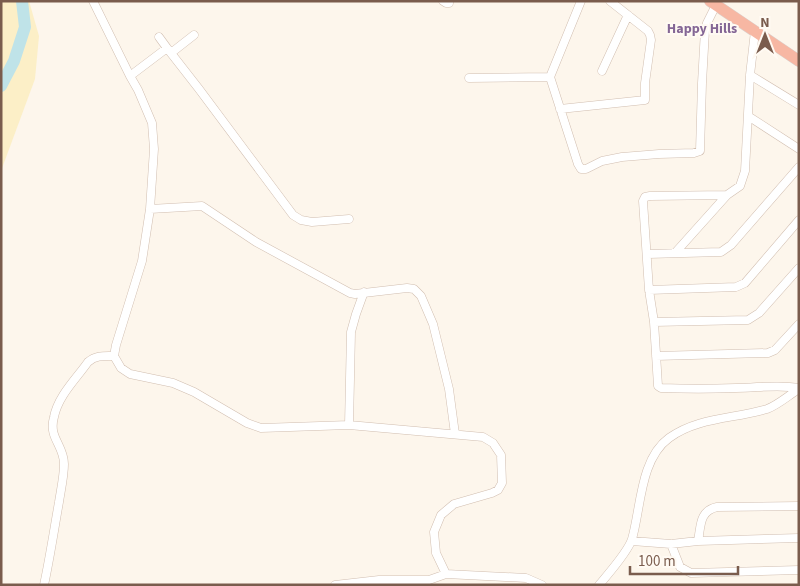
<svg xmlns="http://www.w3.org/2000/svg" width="800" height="586" viewBox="0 0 800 586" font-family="'Source Sans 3',sans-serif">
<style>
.sand{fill:#fcefc7}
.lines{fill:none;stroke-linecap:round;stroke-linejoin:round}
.river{stroke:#bfe3e8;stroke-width:12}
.minor-casing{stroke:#d1beb0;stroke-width:9}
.highway-casing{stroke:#dad1cd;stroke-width:12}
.minor{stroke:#fff;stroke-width:8}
.highway{stroke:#f7b7a3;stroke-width:11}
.labels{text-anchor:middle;stroke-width:4;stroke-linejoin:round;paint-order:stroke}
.neighbourhood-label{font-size:14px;font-weight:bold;fill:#846695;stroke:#fffaf3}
</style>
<rect width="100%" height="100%" fill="#fdf6ec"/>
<path class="sand" d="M1,1h28l10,35 -4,43 -34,92z"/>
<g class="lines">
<path class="river" d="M1,86l13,-25 11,-34 -3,-26"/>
<defs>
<path id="minor" d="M93,1l37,75 8,14 14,33 2,26 -4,60 -8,52 -26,84 -2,11 7,12 9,6 43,9 21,9 53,31 14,5 88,-3 134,12 10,6 8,12 1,28 -4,7 -6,3 -38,11 -13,11 -7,17 2,21 10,21 80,4 16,7
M443,1l3,2h3v-2
M581,1l-31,76 28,87 3,5h5l16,-8 20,-4 37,-3 35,-1 6,-2 2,-68 3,-53 2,-7 9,-18
M159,37l8,11
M171,53l23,-18
M602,71l26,-56
M750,75l49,30
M130,76l37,-28 32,41 94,126 8,5 11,2 37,-3
M469,78l81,-1
M560,109l85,-9v-17l6,-43 -1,-5 -2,-4 -38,-30
M748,116l51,33
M727,195l-77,1 -5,1 -2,4 6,89 5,32 4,64 3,2c25,1 50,1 75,0 21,0 42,-4 63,0
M150,209l52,-3 54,36 94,51 5,1 52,-6 7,1 7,7 12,28 16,65 6,45
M675,253l52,-58 13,-9 5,-15 5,-96 5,-44
M648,254l73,-2 10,-7 68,-78
M649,290l87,-3 9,-4 54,-63
M654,322l94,-2 11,-7 40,-45
M656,356l112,-3 7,-3 24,-26
M349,425l2,-93 5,-18 8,-22
M632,541l39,3 27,-3 101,-3
M698,541c3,-15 1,-30 19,-34l82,-1
M671,544l9,23 11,6 108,-3
M44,585c6,-28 10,-55 15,-83 2,-13 5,-26 5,-38 0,-19 -16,-26 -10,-47 4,-21 22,-38 34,-55 8,-7 16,-6 26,-6
M335,585l44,-5h50l17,-6
M599,585c9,-11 29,-33 33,-46 9,-31 8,-80 37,-101 29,-21 65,-19 98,-29 11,-4 22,-14 32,-20"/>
<path id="highway" d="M710,1l89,60"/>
</defs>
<use href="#minor" class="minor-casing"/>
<use href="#highway" class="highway-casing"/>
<use href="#minor" class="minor"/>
<use href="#highway" class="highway"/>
</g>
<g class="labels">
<g class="neighbourhood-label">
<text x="702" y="33">Happy Hills</text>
</g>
</g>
<rect width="800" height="586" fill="none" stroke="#7a5c4d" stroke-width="5"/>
<g transform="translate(765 35)" stroke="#fffaf3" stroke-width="4" paint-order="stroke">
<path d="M0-4L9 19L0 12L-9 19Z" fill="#7a5c4d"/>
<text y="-8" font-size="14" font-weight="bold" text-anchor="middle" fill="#7a5c4d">N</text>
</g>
<path d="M630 566v8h108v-8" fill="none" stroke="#7a5c4d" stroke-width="2.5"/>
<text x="638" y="566" font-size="15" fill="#7a5c4d" stroke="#fffaf3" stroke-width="4" paint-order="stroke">100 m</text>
</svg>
